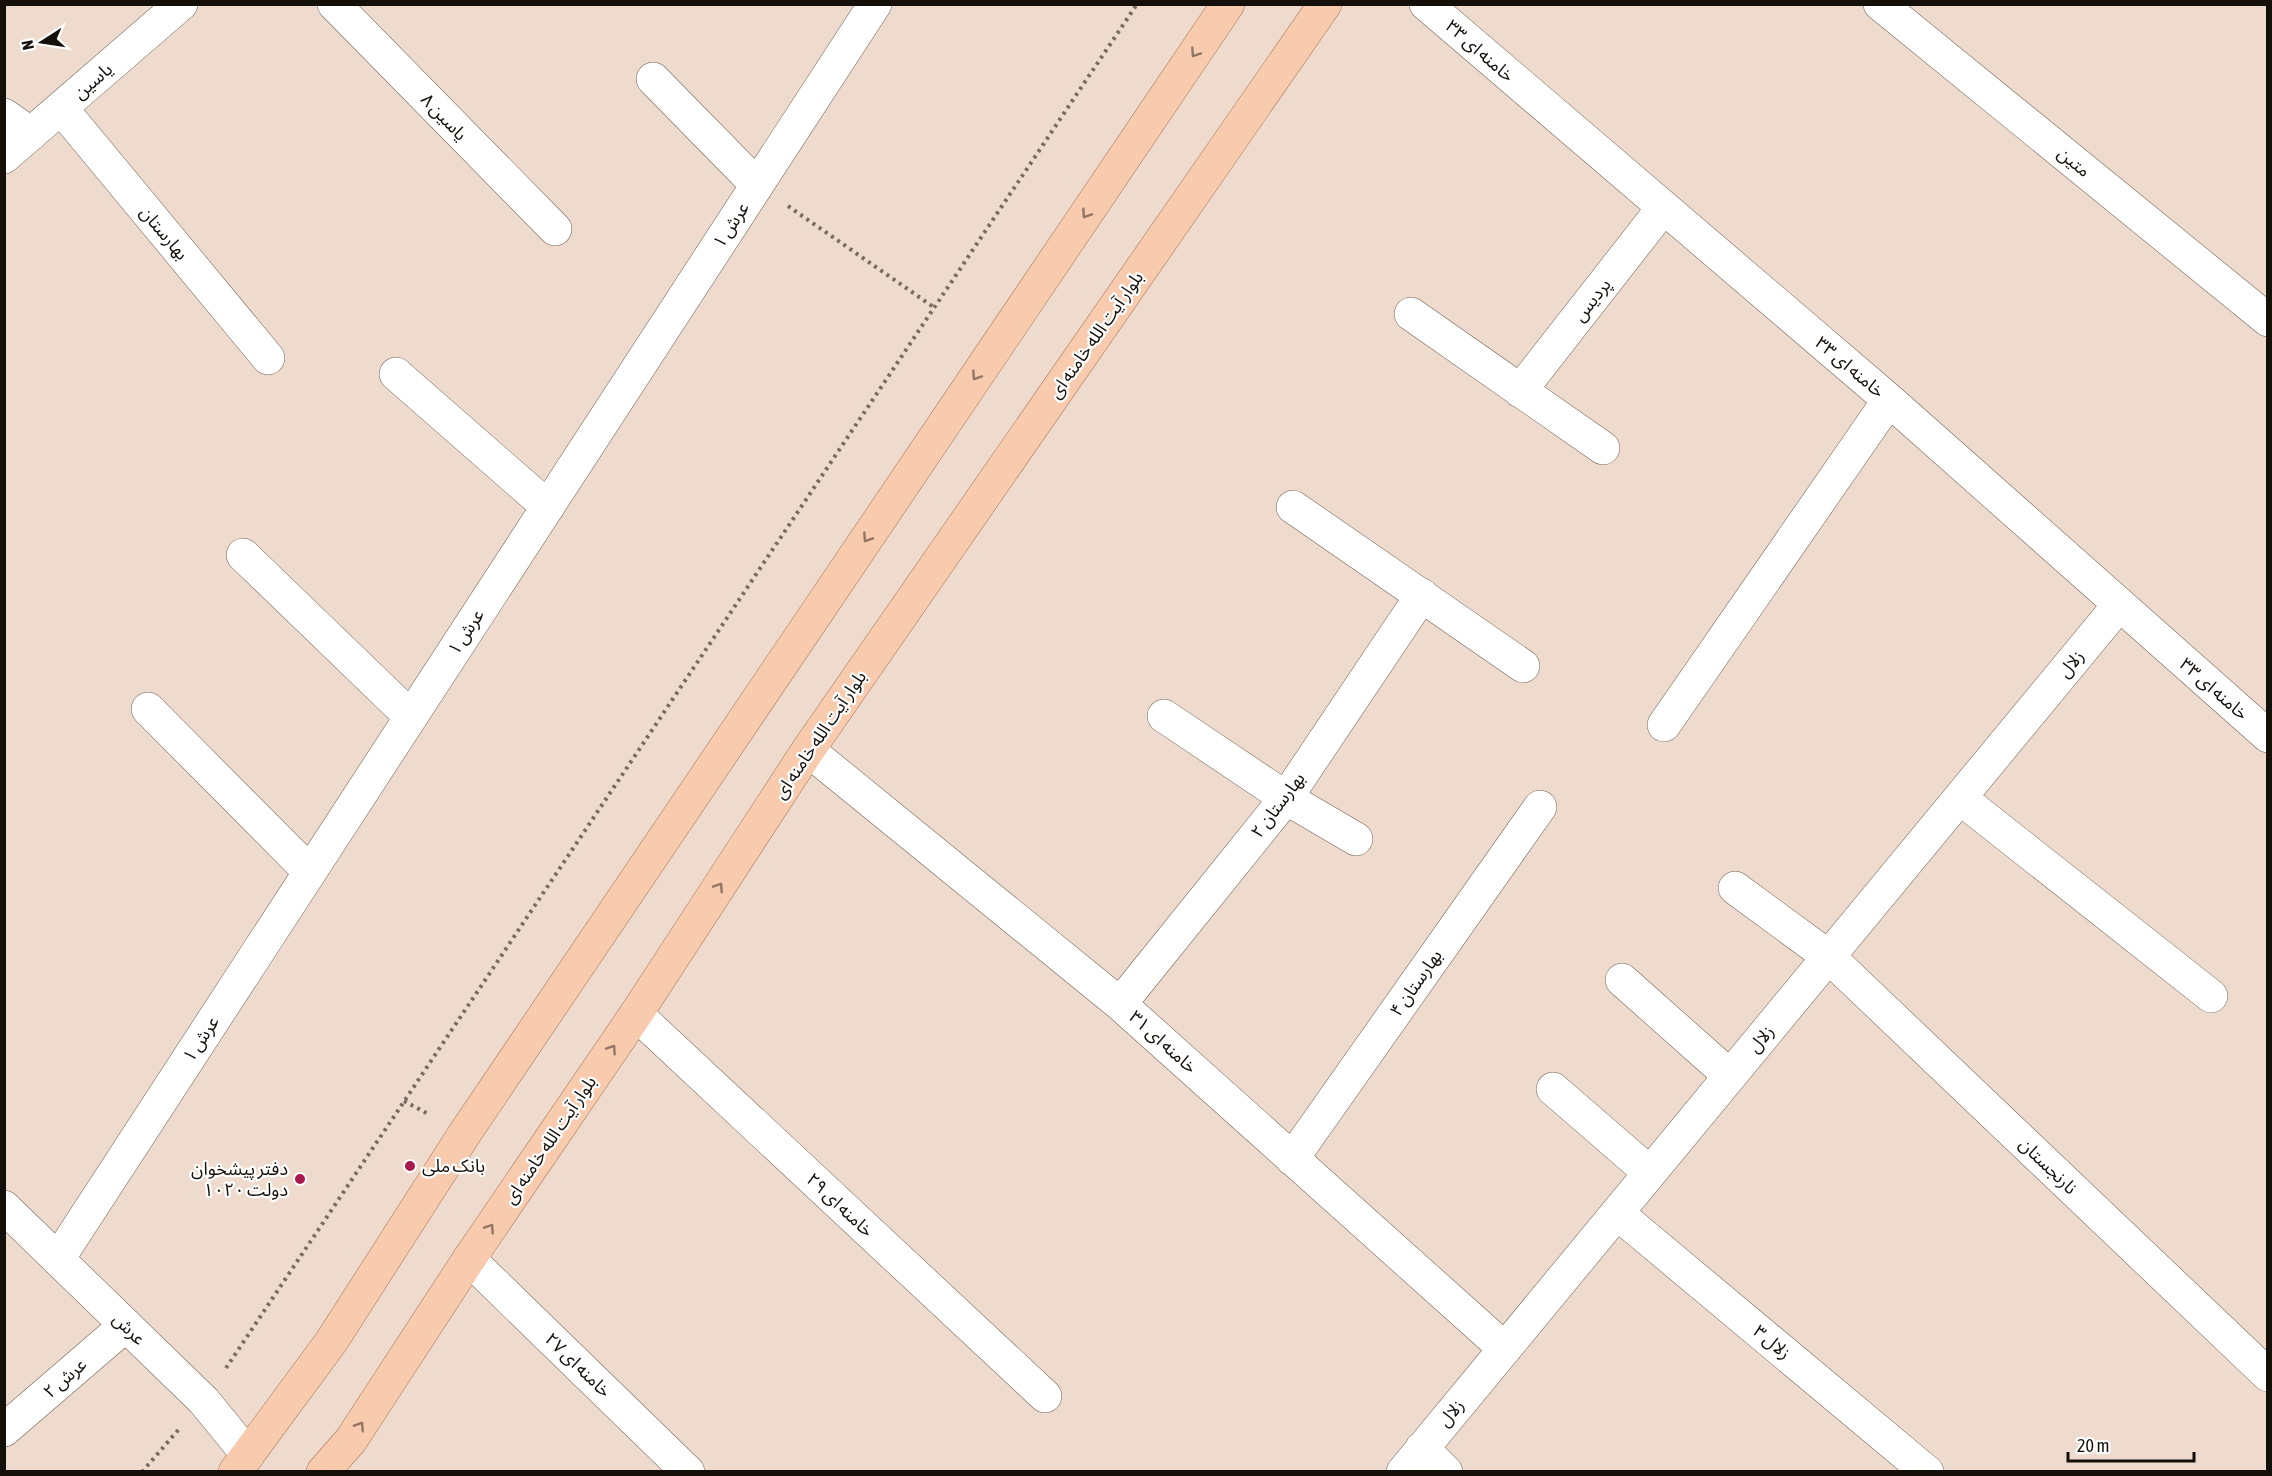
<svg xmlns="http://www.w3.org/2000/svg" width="2272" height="1476" viewBox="0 0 2272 1476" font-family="'Asap Condensed','Noto Sans Arabic',sans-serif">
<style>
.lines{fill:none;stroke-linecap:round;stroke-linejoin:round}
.minor-casing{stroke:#706053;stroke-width:34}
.major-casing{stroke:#a67253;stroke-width:34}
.path{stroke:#776b62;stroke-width:4;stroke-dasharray:3 4.5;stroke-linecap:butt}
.minor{stroke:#fff;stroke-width:33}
.major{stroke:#f8cbaf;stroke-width:33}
.oneway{stroke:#927665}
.poi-dot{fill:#aa174c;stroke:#fff;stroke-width:2}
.labels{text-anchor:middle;stroke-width:4.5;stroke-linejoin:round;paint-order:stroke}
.street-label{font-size:18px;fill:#150f0a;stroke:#fff}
.poi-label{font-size:18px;fill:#150f0a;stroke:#fff;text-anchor:start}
</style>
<rect width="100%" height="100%" fill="#eedbcd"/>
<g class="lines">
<defs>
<path id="minor" d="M334,4l221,225
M1426,4l463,396 379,336
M1880,4l388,316
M653,79l104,106
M61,108l207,250
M4,115l27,19
M4,157l177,-153
M1411,314l192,134
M396,374l152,133
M1520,391l143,-183
M1293,507l230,159
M243,555l168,162
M148,709l162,163
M1164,716l122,82 70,41
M1664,725l225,-325
M808,750l312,254 385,345
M1960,798l251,198
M1735,888l94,69 439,418
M1622,980l108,96
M1120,1004l166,-206 136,-203
M636,1014l409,382
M1553,1089l97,84
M1292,1159l248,-352
M4,1207l200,194 44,54
M1617,1213l310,259
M58,1259l817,-1255
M469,1259l219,213
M4,1430l122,-105
M1422,1448l24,24
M1403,1472l716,-867"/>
<path id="major" d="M235,1472l96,-130 134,-209 763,-1129
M323,1472l28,-32 118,-181 167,-245 172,-264 517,-746"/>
</defs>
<use href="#minor" class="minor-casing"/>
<use href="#major" class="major-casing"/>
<path class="path" d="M788,206l147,102
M404,1101l26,14
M226,1368l911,-1364
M142,1472l37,-43"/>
<use href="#minor" class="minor"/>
<use href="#major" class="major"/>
</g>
<defs><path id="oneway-chevron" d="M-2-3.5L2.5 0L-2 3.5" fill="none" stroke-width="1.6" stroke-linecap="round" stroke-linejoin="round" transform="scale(1.5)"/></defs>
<g class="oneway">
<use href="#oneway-chevron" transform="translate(1195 53) rotate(124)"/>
<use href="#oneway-chevron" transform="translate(1086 214) rotate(124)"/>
<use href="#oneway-chevron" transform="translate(976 376) rotate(124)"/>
<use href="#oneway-chevron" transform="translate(867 538) rotate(124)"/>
<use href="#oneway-chevron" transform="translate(719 887) rotate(-57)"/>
<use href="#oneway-chevron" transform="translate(612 1049) rotate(-56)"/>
<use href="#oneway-chevron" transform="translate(490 1228) rotate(-56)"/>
<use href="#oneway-chevron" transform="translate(360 1426) rotate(-57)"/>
</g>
<g class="poi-dot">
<circle cx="410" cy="1166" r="6"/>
<circle cx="300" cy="1179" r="6"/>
</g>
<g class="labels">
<g class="street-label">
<text transform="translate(1480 51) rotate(41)" y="6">خامنه ای ۳۳</text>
<text transform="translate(93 81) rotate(-41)" y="6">یاسین</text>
<text transform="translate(444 117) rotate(46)" y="6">یاسین ۸</text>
<text transform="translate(2074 162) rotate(39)" y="6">متین</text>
<text transform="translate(731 225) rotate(-57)" y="6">عرش ۱</text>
<text transform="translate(164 233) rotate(50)" y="6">بهارستان</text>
<text transform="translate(1592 300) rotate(-52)" y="6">پردیس</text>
<text transform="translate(1096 335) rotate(-55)" y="6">بلوار آیت الله خامنه ای</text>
<text transform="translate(1850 367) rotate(40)" y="6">خامنه ای ۳۳</text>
<text transform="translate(466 632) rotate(-57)" y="6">عرش ۱</text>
<text transform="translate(2071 664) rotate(-51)" y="6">زلال</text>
<text transform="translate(2214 689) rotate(41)" y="6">خامنه ای ۳۳</text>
<text transform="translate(820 735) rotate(-56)" y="6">بلوار آیت الله خامنه ای</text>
<text transform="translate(1278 805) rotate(-53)" y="6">بهارستان ۲</text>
<text transform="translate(1416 983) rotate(-55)" y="6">بهارستان ۴</text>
<text transform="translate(201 1039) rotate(-57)" y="6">عرش ۱</text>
<text transform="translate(1761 1039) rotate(-50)" y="6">زلال</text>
<text transform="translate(1163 1042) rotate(42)" y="6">خامنه ای ۳۱</text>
<text transform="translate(550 1140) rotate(-56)" y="6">بلوار آیت الله خامنه ای</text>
<text transform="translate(2048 1166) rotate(44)" y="6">نارنجستان</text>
<text transform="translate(840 1205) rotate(43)" y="6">خامنه ای ۲۹</text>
<text transform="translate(129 1329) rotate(44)" y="6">عرش</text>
<text transform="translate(1772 1342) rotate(40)" y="6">۳ زلال</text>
<text transform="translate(578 1365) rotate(44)" y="6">خامنه ای ۲۷</text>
<text transform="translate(65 1378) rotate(-41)" y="6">عرش ۲</text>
<text transform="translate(1451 1413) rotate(-50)" y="6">زلال</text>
</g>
<g class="poi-label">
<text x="422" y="1172">بانک ملی</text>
<text x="288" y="1175" text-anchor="end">دفتر پیشخوان<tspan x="288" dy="21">دولت ۱۰۲۰</tspan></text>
</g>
</g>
<rect width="2272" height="1476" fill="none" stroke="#150f0a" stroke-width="12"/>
<g transform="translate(42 42) rotate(258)" stroke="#ffffff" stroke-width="4.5" paint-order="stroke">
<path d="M0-4.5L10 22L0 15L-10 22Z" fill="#150f0a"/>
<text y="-9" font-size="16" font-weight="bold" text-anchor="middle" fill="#150f0a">N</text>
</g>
<path d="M2068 1452v9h126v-9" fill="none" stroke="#150f0a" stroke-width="3"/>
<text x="2077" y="1452" font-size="18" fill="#150f0a" stroke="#ffffff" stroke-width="4.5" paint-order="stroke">20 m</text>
</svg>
